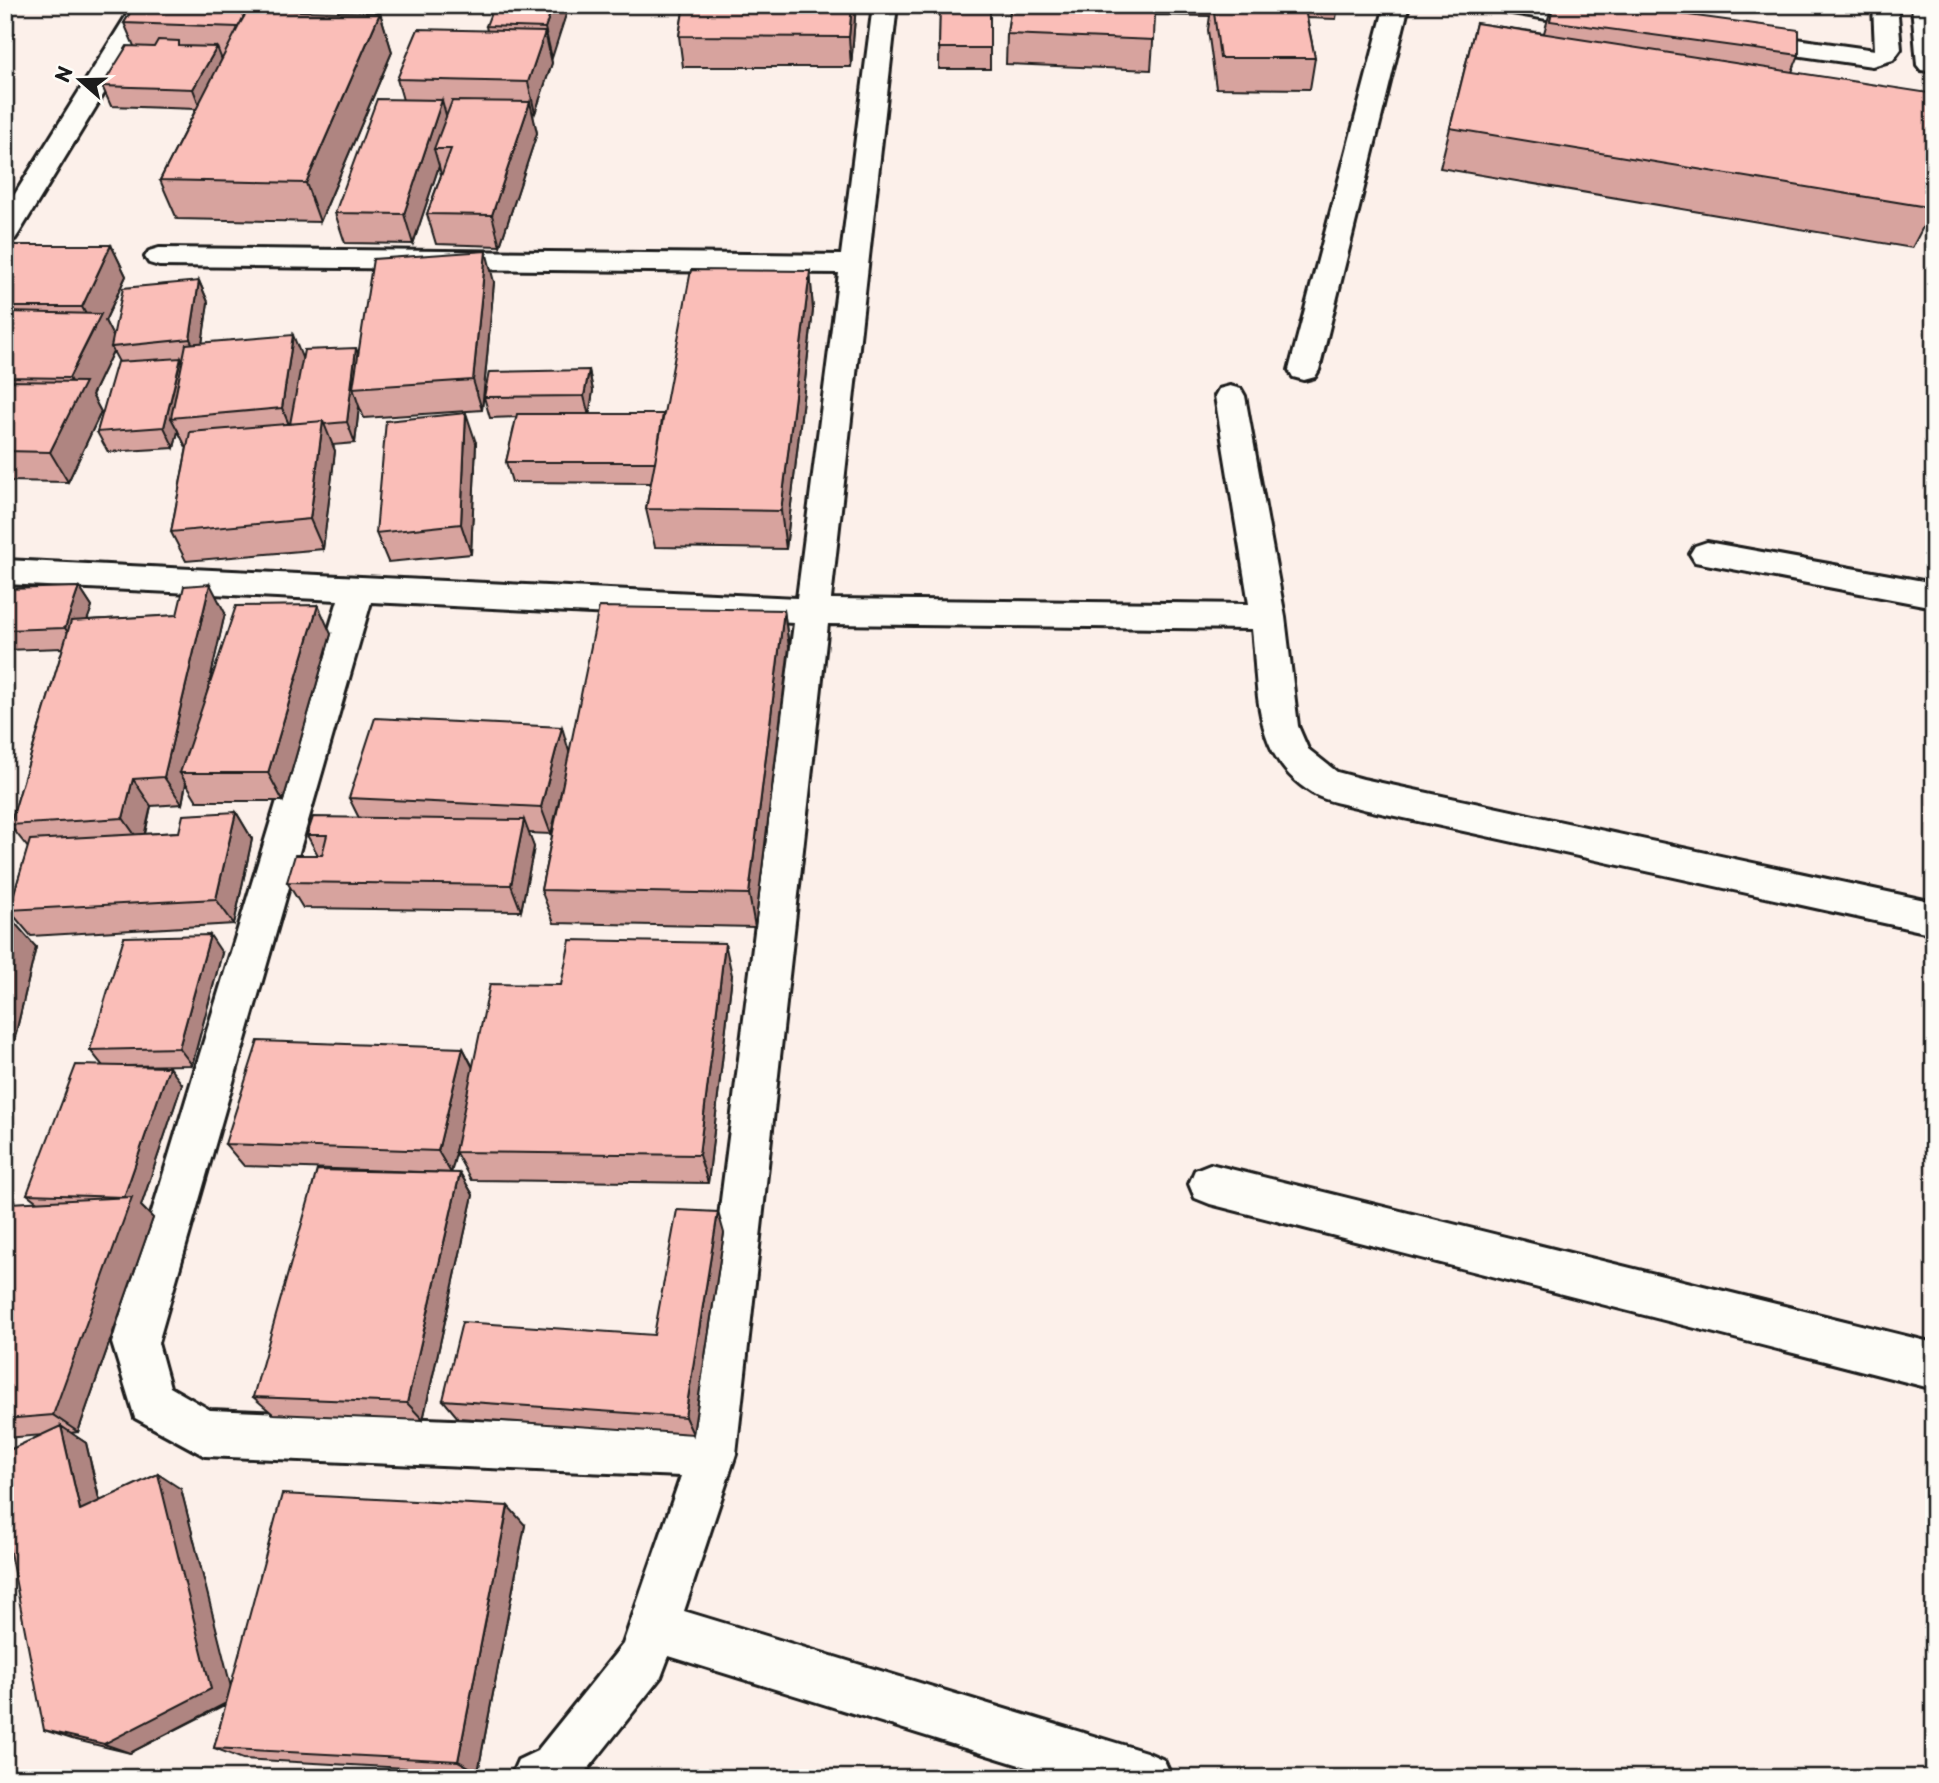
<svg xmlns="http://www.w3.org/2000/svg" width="1939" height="1783" viewBox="0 0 1939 1783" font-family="'Playpen Sans',sans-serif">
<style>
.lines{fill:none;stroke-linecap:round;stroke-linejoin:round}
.minor-casing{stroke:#1c1c1c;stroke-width:6}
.minor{fill:#fdfcf7;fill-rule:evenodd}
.wall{fill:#d7a39e;stroke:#1c1c1c;stroke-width:2}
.shaded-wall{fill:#af8581;stroke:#1c1c1c;stroke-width:2}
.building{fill:#fabeb8;stroke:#1c1c1c;stroke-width:2}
</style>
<rect width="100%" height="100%" fill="#fcf0ea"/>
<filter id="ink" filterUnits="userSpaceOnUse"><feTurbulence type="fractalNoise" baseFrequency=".0143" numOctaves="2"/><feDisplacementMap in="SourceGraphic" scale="14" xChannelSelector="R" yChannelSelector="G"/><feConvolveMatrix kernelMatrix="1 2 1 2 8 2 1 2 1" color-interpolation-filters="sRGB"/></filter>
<g filter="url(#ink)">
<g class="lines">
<defs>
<path id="minor" d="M133,5h25l-139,228 -4,6 -10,3v-32z
M873,5h24l-66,594 418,5 -34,-208 4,-7 11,-3 11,3 4,7 40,221 13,109 10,23 29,23 26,7 571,123v32l-571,-125c-16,-5 -37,-7 -51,-16 -60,-37 -53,-101 -60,-164l-424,-5 -92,830 -52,157 462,141 18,8 8,18h-111l-392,-122 -8,21 -80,101h-71l8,-18 19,-9 86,-107 58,-168 -476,-20 -70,-38 -23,-75 226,-743 -333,-16v-24l792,38 42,-325 -680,-7 -10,-3 -4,-6 4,-6 10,-3 682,7zM371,602l423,21 -102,807 -482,-20 -40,-23 -12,-44z
M1385,5h24l-90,365 -4,7 -11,3 -11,-3 -4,-7z
M1494,5h60l54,10 4,5 -4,5 -9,3 -93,-16 -9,-2z
M1873,5h24l4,44 -8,11 -21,6 -126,-18 -9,-3 -4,-5 4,-5 9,-3 129,18z
M1912,5h22v67l-13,-2 -4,-5z
M1707,542l227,41v24l-239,-45 -5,-8 5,-8z
M1210,1164l724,179v46l-724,-185 -15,-6 -6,-14 6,-14z"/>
</defs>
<use href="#minor" class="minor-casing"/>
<use href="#minor" class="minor"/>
</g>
<path class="wall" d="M135,5h138l-1,3h-2l1,3 109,2 12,39 -72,170 -143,-3 -17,-39 36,-71 -85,-3 -9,-20 32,-40 -10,-23z
M569,5l-18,53 1,5 -17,50 -3,-1 5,21 -37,113 -64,-2 -9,-30 14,-39 -2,-9 -26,78 -68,-1 -10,-30 68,-113 -6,-21 90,-48 -1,-5z
M684,5h172l-5,62h-168l-4,-31z
M904,5h434l-2,14 -29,-1 8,40 -5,31 -94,-1 -8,-58 2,-14 -55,-1 -4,55 -145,-6 1,-30 3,-23h-20v58h-51l1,-59 -35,-1z
M1552,5h63l184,50 -7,17 141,136 -21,40 -472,-80 36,-145 68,10z
M5,245h106l15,31 -21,45 8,16 86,-56 9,21 -6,41 100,16 56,-6 136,-71 -12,128 -118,8 -5,-12 -4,37 -23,2 3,6 -12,98 -137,12 -15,-29 16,-85h-1l-8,-16 -4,17 -66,4 -11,-20 22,-70 -6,-11 -21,44 9,17 -33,70 -63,-1z
M810,271l3,39 -27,239 -131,-2 -9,-38 5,-26 -139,-1 -6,-20 11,-45 -27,1 -6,-21 105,-27 4,21 -4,23 74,3z
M476,443l-5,111 -83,8 -12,-29z
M79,587l13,20 -5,13 138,-7 -18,78 124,-57 -48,167h-86l-11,-18 -4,21 -31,2 -6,28 34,-2 57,-20 16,27 -18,85 -203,12 -22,-26 19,-62 -18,-23 53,-177 -58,2v-61z
M784,610l5,37 -34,280 -201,-4 -13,-33 21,-103 -11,47 -23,-1 6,14 -13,64 -218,-3 -16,-26 31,-27 -11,-20 52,-17 -10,-20 221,-46z
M5,922l31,25 -24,103 -7,1z
M222,953l-30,112 -69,1 59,18 -41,122 12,12 -75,214 -8,1 16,10 14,58 81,-12 49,197 295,-161 -47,247 -235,-13 -29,-11 12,-44 -96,49 -58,-14 -28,-9 -1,-295 -38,3v-226l31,-11 -9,-7 76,-128 -13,-16z
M732,975l-24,208 -237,-3 -15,-27 -5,20 -207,-7 -19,-22 238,-96 10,19 88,-82z
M460,1173l13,22 -50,225 -150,-6 -20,-17z
M724,1233l-31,201 -235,-16 -15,-18 211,-65z"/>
<path class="shaded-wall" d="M188,5h25l1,5 -27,-2z
M251,5h19l3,10 -35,12z
M553,5h16l-17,53 -7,-30z
M852,5h4l-5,62 -2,-30z
M380,13l12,39 -72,170 -14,-39z
M545,32l7,31 -17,50 -7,-31z
M217,47l8,21 -24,42 -8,-21z
M442,100l8,30 -16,19 5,17 -26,78 -9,-30z
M530,102l7,31 -37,113 -8,-31z
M111,245l15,31 -21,45 12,23 -6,3 2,4 -21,44 9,17 -33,70 -18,-30 28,-57 -9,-17 25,-49 -12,-22z
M486,251l8,31 -12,128 -9,-30z
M810,271l3,39 -27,239 -5,-38z
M199,281l9,21 -8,57 -10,-20z
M293,335l12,30 -15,62 -8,-19z
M356,348l8,20 -11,20 6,18 -4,37 -8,-21z
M181,358l9,21 -19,39 7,13 -4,17 -10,-21z
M589,370l4,21 -4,25 -5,-20z
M466,413l10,30 -5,111 -10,-30z
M323,421l12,30 -12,98 -13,-30z
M210,584l15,29 -36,160h-9l6,10 -4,21 -18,-27z
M79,587l13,20 -15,41 -12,-20z
M318,605l13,29 -48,167 -15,-28z
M784,610l5,37 -34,280 -6,-33z
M562,727l8,28 -19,79 -10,-27z
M133,779l18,27 -9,39 -19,-27z
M236,812l16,27 -18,85 -18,-25z
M524,820l10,27 -13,64 -10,-26z
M14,922l22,25 -24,103 -7,-6v-87z
M210,935l12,18 -30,112 -13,-17z
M725,943l7,32 -24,208 -9,-28z
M463,1048l12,24 -20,80 1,1 -5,20 -13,-22z
M169,1067l13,17 -41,122 12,12 -75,214 -25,-17 71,-218z
M460,1173l13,22 -50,225 -16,-17z
M718,1212l6,21 -31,201 -8,-17z
M61,1426l25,17 19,82 -25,-15z
M158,1474l23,15 53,210 -104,54 -26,-9z
M508,1506l17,19 -47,247 -20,-11z"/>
<path class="building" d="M135,5h53l-1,3h11l2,-3h51l-13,22 -114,-4z
M494,5h59l-8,23 -59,-2z
M684,5h168l-3,32 -170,-1z
M940,5h50v43h-51z
M1011,5h144l-1,35 -147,-6z
M1213,5h91l11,53h-95z
M1553,5h62l184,25v25l-249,-34z
M247,10l133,3 -74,170 -146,-3z
M1476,23l453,70 4,115 -483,-80z
M418,29l127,3 -17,50 -131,-3z
M158,40l21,1v5l38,1 -24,42 -91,-3 25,-40 27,1z
M377,99l65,1 -38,114 -69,-1z
M452,101l78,1 -38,113 -65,-1 24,-65h-17z
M5,245h106l-29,62h-77z
M486,251l-13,129 -120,8 20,-129z
M691,270l119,1 -29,240 -135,-2z
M199,281l-9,58 -79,8 12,-59z
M5,312l96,2 -32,64 -64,-1z
M293,335l-11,73 -111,10 15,-74z
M356,348l-9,74 -23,2 -1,-3 -33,3 14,-74z
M181,358l-17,69 -67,5 20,-70z
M589,370l-5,26 -100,1 5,-25z
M5,381l80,1 -35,70 -45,-1z
M466,413l-5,111 -85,9 10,-112z
M517,414h146l-8,48h-149z
M323,421l-13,98 -139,13 19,-100z
M210,584l-46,193 -31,2 -10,39 -113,7 61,-204 106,-6 7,-29z
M79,587l-14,41 -60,2v-41z
M318,605l-50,168h-88l56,-167z
M599,607l185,3 -35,284 -208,-4z
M375,718l187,9 -21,80 -192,-9z
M236,812l-20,87 -207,11 21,-70 149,-8 4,-17z
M313,817l211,3 -13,65 -224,-3 8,-27h27l5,-20h-20z
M5,922h9l-9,35z
M210,935l-31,113 -89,2 34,-113z
M570,940l155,3 -26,212 -244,-3 35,-168 71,1z
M258,1041l205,7 -25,103 -213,-7z
M76,1065l93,2 -45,130 -97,-3z
M317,1170l143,3 -53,230 -154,-6z
M132,1197l-79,218 -48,4v-207l4,-9z
M677,1210l41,2 -33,205 -242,-17 19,-78 192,13z
M61,1426l19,84 78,-36 53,215 -107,55 -60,-14 -39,-204v-74z
M282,1494l226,12 -50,255 -244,-13z"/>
</g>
<rect width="1939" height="1783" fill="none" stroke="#fdfcf7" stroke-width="28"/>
<rect x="14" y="14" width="1911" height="1755" fill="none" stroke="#1c1c1c" stroke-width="2.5" filter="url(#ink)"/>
<g transform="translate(80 80) rotate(290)" stroke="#fdfcf7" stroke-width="5" paint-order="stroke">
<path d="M0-5L12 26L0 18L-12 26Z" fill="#1c1c1c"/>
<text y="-10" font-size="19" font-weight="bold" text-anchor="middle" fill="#1c1c1c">N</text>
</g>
</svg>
